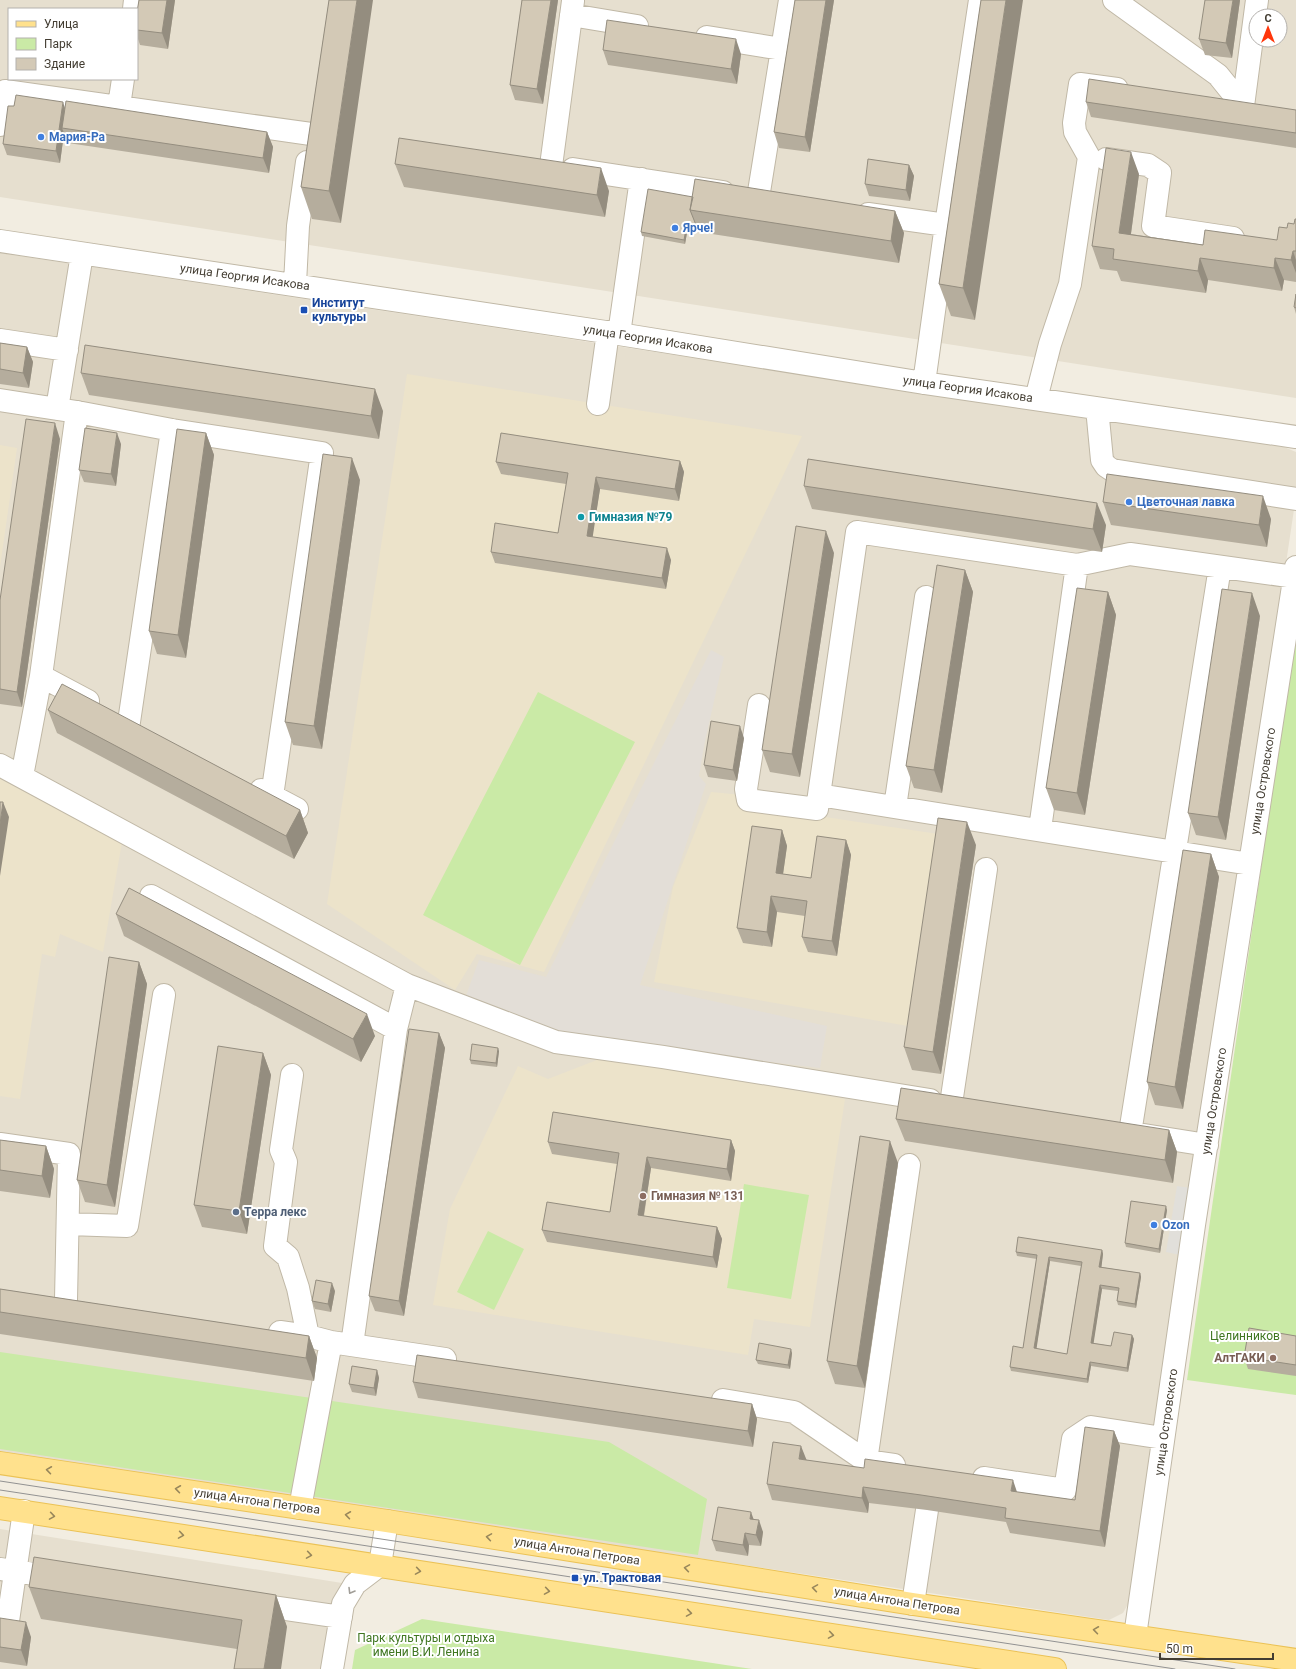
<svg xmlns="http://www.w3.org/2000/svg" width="1296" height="1669" viewBox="0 0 1296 1669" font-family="Roboto,sans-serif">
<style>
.residential{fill:#e6dfcf;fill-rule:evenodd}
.industrial{fill:#e3ded7}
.education{fill:#ece3ca}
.green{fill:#caeaa6}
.parking{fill:#e1dfda}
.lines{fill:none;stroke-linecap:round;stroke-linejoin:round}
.minor-casing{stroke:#c0b8a6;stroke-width:24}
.major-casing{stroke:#ebc256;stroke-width:24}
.minor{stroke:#fff;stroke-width:22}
.major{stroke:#ffe18d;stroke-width:22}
.tram{stroke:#929292;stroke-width:1}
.wall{fill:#b5ad9d;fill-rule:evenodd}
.shaded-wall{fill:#948d7f}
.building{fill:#d3c9b6;stroke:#948d7f;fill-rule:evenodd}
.oneway{stroke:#98875b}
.oneway2{stroke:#a19e98}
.shop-dot{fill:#3f7fe0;stroke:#fff;stroke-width:1.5}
.transit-dot{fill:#1a4fb4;stroke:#fff;stroke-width:1.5}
.culture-dot{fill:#0f9aa8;stroke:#fff;stroke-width:1.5}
.education-dot{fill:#8d6e63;stroke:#fff;stroke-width:1.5}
.service-dot{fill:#5c6f8a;stroke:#fff;stroke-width:1.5}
.labels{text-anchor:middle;stroke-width:4;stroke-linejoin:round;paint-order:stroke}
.shop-label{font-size:12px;font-weight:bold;fill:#366cbe;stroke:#fff;text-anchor:start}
.street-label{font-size:12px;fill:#433d32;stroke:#fff}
.transit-label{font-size:12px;font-weight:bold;fill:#164399;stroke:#fff;text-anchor:start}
.culture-label{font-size:12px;font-weight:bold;fill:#0d838f;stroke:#fff;text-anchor:start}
.education-label{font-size:12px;font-weight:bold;fill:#785e54;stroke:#fff;text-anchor:start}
.service-label{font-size:12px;font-weight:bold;fill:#4e5e75;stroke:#fff;text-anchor:start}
.park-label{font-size:12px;fill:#407722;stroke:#fff}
</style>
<rect width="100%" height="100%" fill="#f2ede1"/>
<path class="residential" d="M0,0h1296v398l-1296,-201zM9,9h128v70h-128zM1256,16h24v24h-24z
M0,253l1284,194 12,5v44l-164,1101 -9,16 -14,7 -1109,-167z
M0,1529l342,54 -15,86h-327z"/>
<path class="industrial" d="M711,650l13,7 -19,84 -6,35 7,8 -66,201 187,41 -7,42 -252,-30 -104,-37 15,-41 67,17z"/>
<path class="education" d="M407,374l395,62 -258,536 -67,-18 -22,36 -128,-86z
M0,445l17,3 -17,119z
M0,779l122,63 -19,110 -43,-18 -5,23 -13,-3 -22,145 -20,-3z
M711,792l31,3 3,10 193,29 -30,192 -254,-44 19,-95z
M602,1058l243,41 -35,228 -56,-8 -6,36 -315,-50 17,-96 68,-143 30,13z"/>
<path class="green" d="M1296,626v769l-109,-15z
M538,692l97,50 -115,223 -97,-50z
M744,1184l65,11 -18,104 -64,-11z
M488,1231l36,18 -30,61 -37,-18z
M0,1352l609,90 98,57 -9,56 -698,-106z
M422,1619l330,50h-400l3,-19z"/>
<path class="parking" d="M1177,1186l14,2 -11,67 -14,-3z"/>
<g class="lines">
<defs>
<path id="minor" d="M1114,0l104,75 25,31
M134,9l1,-9
M571,15l66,11
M707,37l75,12
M119,106l4,-27
M1243,106l14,-106
M0,125l5,-34 306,43
M1106,159l42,6 12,8 -7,53 80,12
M551,166l22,-165
M573,169l150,23
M758,198l32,-198
M868,214l78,11
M0,241l619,93 305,49 372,54
M295,284l3,-58 9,-64
M619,334l22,-155
M0,340l67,10
M924,383l22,-158 34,-225
M1036,399l14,-55 20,-60 19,-127 -14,-25 -1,-9 6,-39 37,5
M0,400l77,12 95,18 150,23 -50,343
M598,404l10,-72
M1097,408l5,52 4,6 6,4 184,29
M57,409l25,-155
M41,676l36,-264
M759,705l-13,84 2,11 69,9 2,-14 431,69
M129,722l43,-292
M0,765l407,220 149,57 107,15 267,43
M22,776l19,-100 47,25
M261,790l36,19
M819,795l38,-263 220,33 53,-11 165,23
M895,807l31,-210
M1040,829l37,-264
M151,896l245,133
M292,1075l-11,75 5,12 -11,84 13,11 10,31 10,48
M951,1104l35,-235
M1130,1133l90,-566
M1144,1135l63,10
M0,1144l69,10 -3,146
M68,1224l59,2 37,-231
M280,1332l28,4 23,6 114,17
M352,1345l44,-316 11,-44
M723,1400l71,12 72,49 28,4
M866,1461l43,-296
M984,1478l81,12 8,-51 18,-12 72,11
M300,1508l31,-166
M0,1569l61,9
M251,1604l90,13
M913,1604l14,-94
M0,1619l8,2 16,-110
M1135,1636l59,-411 102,-658
M332,1669l11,-65 12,-20 25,-19 7,-44"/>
<path id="major" d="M0,1463l387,58 526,83 383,56
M0,1508l1055,161"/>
</defs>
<use href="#minor" class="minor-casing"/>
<use href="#major" class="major-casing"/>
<use href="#minor" class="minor"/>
<use href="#major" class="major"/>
<path class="tram" d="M0,1481l1235,188
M0,1490l1175,179"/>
</g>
<path class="wall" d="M139,0h36l-7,49 -28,-4 -3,-9v-24z
M329,0l12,223 -29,-4 -11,-32z
M522,0h36l-15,104 -28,-4 -5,-15z
M795,0h39l-24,152 -31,-4 -5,-16z
M981,0l-6,320 -24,-4 -12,-32z
M1240,0l-8,58 -27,-3 -6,-16z
M603,50l138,4 -4,30 -129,-19z
M1086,102l210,8v38l-205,-31z
M14,106l51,3 202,23 6,15 -4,26 -201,-30 -4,-10 -4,30 -53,-8 -4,-11z
M395,164l214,27 -4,26 -201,-30z
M909,165l5,11 -4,25 -41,-5 -4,-12z
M1139,174l-8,60 72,11 74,-5 10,-12 7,-4 2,-5v63l-12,-2 -2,11 -74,-11 -2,13 -85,-12 -4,-10 -17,-2 -8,-23z
M693,197l202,14 9,22 -5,30 -200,-31 -2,-3 -9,-2 -3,17 -43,-8 -1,-4z
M1296,294v20l-2,-7z
M0,343l27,4 6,15 -4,26 -29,-4z
M81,373l302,38 -4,28 -290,-44z
M206,433l8,22 -28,203 -29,-4 -8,-23z
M60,439l-38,268 -22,-3v-104z
M121,444l-5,42 -32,-4 -5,-12z
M680,461l4,11 -5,29 -79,-12 -8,48 79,23 -5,29 -171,-26 -4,-11 67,-19 8,-49 -65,-10 -5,-12z
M360,480l-38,269 -29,-4 -8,-23z
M804,486l302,39 -4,27 -290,-43z
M1103,502l168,17 -4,28 -156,-22z
M834,553l-34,224 -30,-5 -8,-22z
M965,570l8,22 -31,201 -28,-5 -8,-22z
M1108,592l8,23 -31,200 -31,-5 -8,-22z
M1260,616l-34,224 -30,-5 -8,-22z
M48,710l252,100 8,23 -14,26 -237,-126z
M744,738l-7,43 -29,-4 -4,-12z
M782,830l5,16 -4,28 28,4 35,-38 5,15 -14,101 -29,-4 -6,-15 3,-21 -28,-4 -5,35 -29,-4 -6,-15z
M976,845l-35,229 -29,-4 -8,-23z
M1211,854l8,23 -36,232 -28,-4 -8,-23z
M116,914l259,122 -14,26 -237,-126z
M139,962l8,22 -32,223 -30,-5 -8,-22z
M439,1033l6,15 -41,268 -29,-5 -6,-15z
M499,1051l-2,16 -26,-3 -1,-4z
M263,1053l8,22 -24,159 -45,-7 -8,-22z
M896,1119l273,11 8,22 -4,31 -268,-42z
M0,1140l46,6 8,23 -4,29 -50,-7z
M731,1140l4,11 -4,30 -80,-13 -7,48 73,11 5,12 -5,29 -170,-26 -5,-12 68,-18 7,-48 -65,-10 -4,-12z
M898,1163l-33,225 -30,-4 -8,-23z
M1167,1210l-7,43 -34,-6 -1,-4z
M1102,1250l1,4 -2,13 39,6 1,4 -5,31 -18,-3 -1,-4 1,-10 -16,-2 -9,54 18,3 21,-11 2,4 -6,33 -37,-6 -3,17 -77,-12 -1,-4 13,-19 14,-89 -20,-3 -1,-4zM1050,1261l31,5 -14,88 -31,-5z
M0,1289l309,47 8,22 -3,23 -314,-47z
M335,1291l-4,21 -16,-3 -3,-8z
M1296,1336v40l-48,-7 -4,-12z
M792,1353l-2,16 -32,-5 -2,-4z
M377,1370l2,8 -3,18 -24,-4 -3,-8z
M413,1382l339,22 5,15 -4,28 -335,-49z
M1114,1431l6,15 -15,101 -95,-14 -4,-11 -79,-12 -58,-7 -1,10 -96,-13 -5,-16 39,-24 211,32 58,8z
M754,1520l9,12 -2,14 -12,-1 -1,11 -32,-5 -4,-11z
M29,1587l247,8 11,32 -50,22 -196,-30z
M0,1618l31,19 -4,29 -27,-4z"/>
<path class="shaded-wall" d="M167,0h8l-7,49 -6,-16z
M357,0h16l-32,223 -12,-32z
M551,0h7l-15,104 -6,-15z
M826,0h8l-24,152 -5,-15z
M1006,0h17l-48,320 -12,-32z
M1233,0h7l-8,58 -6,-15z
M736,39l5,15 -4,30 -6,-15z
M63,102l4,12 -5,14 2,5 -4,30 -4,-12z
M267,132l6,15 -4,26 -6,-15z
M1131,152l8,22 -11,81 -9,-22z
M909,165l5,11 -4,25 -4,-11z
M601,168l8,23 -4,26 -8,-22z
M895,211l9,22 -5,30 -8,-22z
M687,223l1,4 -3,17 -1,-4z
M1293,251l3,9v13l-5,-13z
M1200,258l8,22 -2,13 -8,-22z
M1275,258l9,22 -2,11 -8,-23z
M27,347l6,15 -4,26 -6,-15z
M375,389l8,22 -4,28 -8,-23z
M55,423l5,16 -38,268 -5,-15z
M117,433l4,11 -5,42 -5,-12z
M206,433l8,22 -28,203 -8,-23z
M352,458l8,22 -38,269 -8,-23z
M680,461l4,11 -5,29 -4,-12z
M596,477l4,12 -9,59 -4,-12z
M1263,496l8,23 -4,28 -8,-22z
M1097,503l9,22 -4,27 -9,-23z
M826,531l8,22 -34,224 -8,-23z
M667,548l4,12 -5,29 -4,-11z
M965,570l8,22 -31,201 -8,-23z
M1108,592l8,23 -31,200 -8,-22z
M1252,593l8,23 -34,224 -8,-23z
M740,726l4,12 -7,43 -4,-11z
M3,802l6,15 -9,59v-52z
M300,810l8,23 -14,26 -8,-23z
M967,822l9,23 -35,229 -8,-22z
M782,830l5,16 -6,42 -5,-15z
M846,840l5,15 -14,101 -5,-15z
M1211,854l8,23 -36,232 -8,-22z
M771,896l6,16 -5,35 -5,-15z
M139,962l8,22 -32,223 -8,-22z
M367,1014l8,22 -14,26 -8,-23z
M439,1033l6,15 -41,268 -5,-15z
M498,1048l1,3 -2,16 -1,-4z
M263,1053l8,22 -24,159 -8,-23z
M1169,1130l8,22 -4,31 -8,-23z
M731,1140l4,11 -4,30 -4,-12z
M890,1141l8,22 -33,225 -8,-22z
M46,1146l8,23 -4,29 -8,-22z
M647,1157l4,11 -9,58 -4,-11z
M1166,1206l1,4 -7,43 -1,-4z
M717,1227l5,12 -5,29 -4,-11z
M1102,1250l1,4 -2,17 -2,-4z
M1049,1257l1,4 -14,91 -2,-4z
M1140,1273l1,4 -5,31 -1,-4z
M332,1283l3,8 -4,21 -3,-8z
M1100,1285l2,4 -9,58 -2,-4z
M1132,1335l2,4 -6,33 -1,-4z
M309,1336l8,22 -3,23 -8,-23z
M791,1349l1,4 -2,16 -2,-4z
M1090,1362l1,4 -3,17 -1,-4z
M377,1370l2,8 -3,18 -2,-8z
M752,1404l5,15 -4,28 -5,-16z
M1114,1431l6,15 -15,101 -5,-16z
M801,1446l6,15 -8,-2z
M1013,1480l5,15 -7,-4z
M863,1487l6,16 -1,10 -6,-15z
M751,1512l4,11 -5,-4z
M759,1520l4,12 -2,14 -5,-11z
M745,1533l4,12 -1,11 -5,-11z
M276,1595l11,32 -6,42h-17z
M26,1622l5,15 -4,29 -6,-16z"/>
<path class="building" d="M139,0h28l-5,33 -25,-3v-18z
M329,0h28l-28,191 -28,-4z
M522,0h29l-14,89 -27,-4z
M795,0h31l-21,137 -31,-5z
M981,0h25l-43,288 -24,-4z
M1205,0h28l-7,43 -27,-4z
M607,20l129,19 -5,30 -128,-19z
M1089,79l207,31v23l-210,-31z
M16,95l47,7 -7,49 -53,-7 5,-38h6z
M66,101l201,31 -4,26 -201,-30z
M399,138l202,30 -4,27 -202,-31z
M1106,148l25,4 -12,81 84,12 2,-15 72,10 2,-13 8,1 1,-5 6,1 1,-5h1v32h-3l-2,9 -16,-2 -1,10 -74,-10 -2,13 -85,-12 1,-10 -22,-3z
M868,159l41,6 -3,25 -41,-6z
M695,179l200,32 -4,30 -201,-31z
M648,189l45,8 -3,13 6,15 -9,-2 -3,17 -43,-8z
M1296,294v14l-2,-1z
M0,343l27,4 -4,26 -23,-4z
M85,345l290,44 -4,27 -290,-43z
M26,419l29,4 -38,269 -17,-3v-89z
M85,428l32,5 -6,41 -32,-4z
M177,429l29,4 -28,202 -29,-4z
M501,433l179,28 -5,28 -79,-12 -9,59 80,12 -5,30 -171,-26 4,-29 63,10 10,-60 -72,-11z
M323,454l29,4 -38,268 -29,-4z
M808,459l289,44 -4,26 -289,-43z
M1107,474l156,22 -4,29 -156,-23z
M796,526l30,5 -34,223 -30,-4z
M937,565l28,5 -31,200 -28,-4z
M1077,588l31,4 -31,201 -31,-5z
M1222,589l30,4 -34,224 -30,-4z
M62,684l238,126 -14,26 -238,-126z
M711,721l29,5 -7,44 -29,-5z
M0,802h3l-3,22z
M938,818l29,4 -34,230 -29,-5z
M752,826l30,4 -6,43 35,5 6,-42 29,4 -14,101 -30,-4 5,-36 -36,-5 -4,36 -30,-4z
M1183,850l28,4 -36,233 -28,-5z
M129,888l238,126 -14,25 -237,-125z
M109,957l30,5 -32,223 -30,-5z
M409,1029l30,4 -40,268 -30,-5z
M472,1044l26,4 -2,15 -26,-3z
M218,1046l45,7 -24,158 -45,-6z
M901,1088l268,42 -4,30 -269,-41z
M553,1112l178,28 -4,29 -80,-12 -9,58 79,12 -4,30 -171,-27 5,-28 63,10 9,-59 -71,-11z
M860,1136l30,5 -33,225 -30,-5z
M0,1140l46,6 -4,30 -42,-6z
M1131,1201l35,5 -7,43 -34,-6z
M1018,1237l84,13 -3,17 41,6 -5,31 -18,-3 2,-13 -19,-3 -9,58 20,3 3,-14 18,3 -5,33 -37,-6 -3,17 -77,-12 3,-21 10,2 14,-93 -21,-3zM1049,1257l33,5 -15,92 -33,-6z
M316,1280l16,3 -4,21 -16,-3z
M0,1289l309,47 -3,22 -306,-46z
M1249,1328l47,8v29l-52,-8z
M759,1343l32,6 -3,16 -32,-5z
M417,1355l335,49 -4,27 -335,-49z
M352,1366l25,4 -3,18 -25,-4z
M1085,1427l29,4 -14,100 -95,-13 1,-10 -85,-13 -58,-8 -1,11 -95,-14 6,-42 28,4 -2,13 65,9 1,-9 148,21 -2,11 64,9z
M718,1507l33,5 -1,7 9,1 -3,15 -11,-2 -2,12 -31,-5z
M34,1557l242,38 -12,74h-30l8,-49 -213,-33z
M0,1618l26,4 -5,28 -21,-3z"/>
<defs><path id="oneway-chevron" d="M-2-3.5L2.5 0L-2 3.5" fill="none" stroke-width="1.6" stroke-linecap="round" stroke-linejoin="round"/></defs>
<g class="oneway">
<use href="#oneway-chevron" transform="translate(49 1470) rotate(-172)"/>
<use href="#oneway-chevron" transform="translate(178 1489) rotate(-172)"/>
<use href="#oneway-chevron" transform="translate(348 1515) rotate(-172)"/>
<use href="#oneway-chevron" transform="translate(52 1516) rotate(9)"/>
<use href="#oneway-chevron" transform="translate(181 1535) rotate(9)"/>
<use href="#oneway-chevron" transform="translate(489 1537) rotate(-171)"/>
<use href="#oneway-chevron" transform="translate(309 1555) rotate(9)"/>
<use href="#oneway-chevron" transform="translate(687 1568) rotate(-171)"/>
<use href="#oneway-chevron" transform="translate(418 1571) rotate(9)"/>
<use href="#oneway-chevron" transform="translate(815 1588) rotate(-171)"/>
<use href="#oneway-chevron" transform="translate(547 1591) rotate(9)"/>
<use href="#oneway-chevron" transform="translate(689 1613) rotate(9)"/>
<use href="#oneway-chevron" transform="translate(1096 1630) rotate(-172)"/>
<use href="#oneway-chevron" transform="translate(831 1635) rotate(9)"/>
</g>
<use class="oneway2" href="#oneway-chevron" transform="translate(351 1591) rotate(121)"/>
<g class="shop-dot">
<circle cx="41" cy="137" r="4"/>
<circle cx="675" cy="228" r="4"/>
<circle cx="1129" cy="502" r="4"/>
<circle cx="1154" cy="1225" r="4"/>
</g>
<g class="transit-dot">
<rect x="300" y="306" width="8" height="8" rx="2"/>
<rect x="571" y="1574" width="8" height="8" rx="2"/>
</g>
<circle class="culture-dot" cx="581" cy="517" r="4"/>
<g class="education-dot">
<circle cx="643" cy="1196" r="4"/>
<circle cx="1273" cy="1358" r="4"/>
</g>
<circle class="service-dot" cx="236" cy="1212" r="4"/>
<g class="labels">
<g class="shop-label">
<text x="49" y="141">Мария-Ра</text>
<text x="683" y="232">Ярче!</text>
<text x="1137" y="506">Цветочная лавка</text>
<text x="1162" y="1229">Ozon</text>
</g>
<g class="street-label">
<text transform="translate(245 277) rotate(8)" y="4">улица Георгия Исакова</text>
<text transform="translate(648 339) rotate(9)" y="4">улица Георгия Исакова</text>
<text transform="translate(968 389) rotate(8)" y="4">улица Георгия Исакова</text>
<text transform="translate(1263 781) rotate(-81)" y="4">улица Островского</text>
<text transform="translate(1214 1101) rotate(-81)" y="4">улица Островского</text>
<text transform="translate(1166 1422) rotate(-82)" y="4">улица Островского</text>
<text transform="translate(257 1501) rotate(8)" y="4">улица Антона Петрова</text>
<text transform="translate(577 1551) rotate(9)" y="4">улица Антона Петрова</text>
<text transform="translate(897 1601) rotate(9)" y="4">улица Антона Петрова</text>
</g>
<g class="transit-label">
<text x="312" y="307">Институт<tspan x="312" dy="14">культуры</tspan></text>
<text x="583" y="1582">ул. Трактовая</text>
</g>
<g class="culture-label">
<text x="589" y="521">Гимназия №79</text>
</g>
<g class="education-label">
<text x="651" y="1200">Гимназия № 131</text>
<text x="1265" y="1362" text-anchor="end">АлтГАКИ</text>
</g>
<g class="service-label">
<text x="244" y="1216">Терра лекс</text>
</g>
<g class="park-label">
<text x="1245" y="1340">Целинников</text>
<text x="426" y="1642">Парк культуры и отдыха<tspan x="426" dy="14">имени В.И. Ленина</tspan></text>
</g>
</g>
<rect x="8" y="8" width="130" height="72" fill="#ffffff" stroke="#b4b1ad"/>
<rect x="16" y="21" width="20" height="6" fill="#ffe18d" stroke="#b4b1ad"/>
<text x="44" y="28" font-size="12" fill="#433d32">Улица</text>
<rect x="16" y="38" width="20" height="12" fill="#caeaa6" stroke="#b4b1ad"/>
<text x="44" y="48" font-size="12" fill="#433d32">Парк</text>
<rect x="16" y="58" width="20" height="12" fill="#d3c9b6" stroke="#b4b1ad"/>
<text x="44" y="68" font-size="12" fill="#433d32">Здание</text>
<g transform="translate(1268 28)"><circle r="19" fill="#ffffff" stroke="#b4b1ad"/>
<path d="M0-3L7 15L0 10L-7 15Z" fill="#ff360b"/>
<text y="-6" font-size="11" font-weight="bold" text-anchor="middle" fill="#433d32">С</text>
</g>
<path d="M1160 1653v6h113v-6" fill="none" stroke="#433d32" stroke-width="2"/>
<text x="1166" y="1653" font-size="12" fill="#433d32" stroke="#ffffff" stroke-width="3" paint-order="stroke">50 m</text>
</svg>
